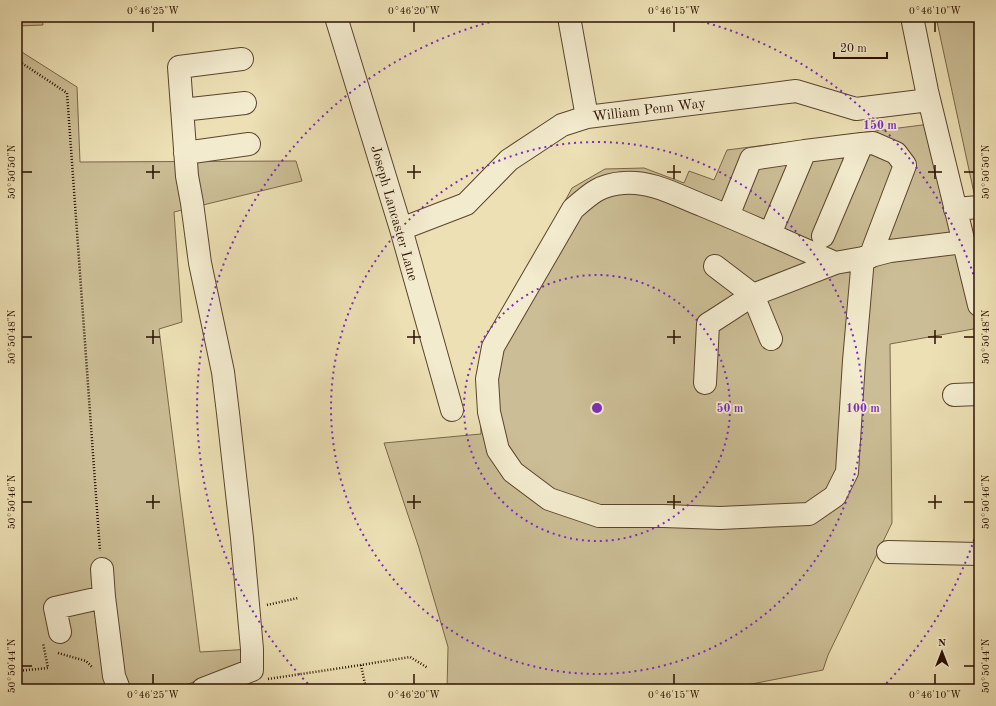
<svg xmlns="http://www.w3.org/2000/svg" width="996" height="706" viewBox="0 0 996 706" font-family="'Old Standard TT',serif">
<style>
.green{fill:#cbbd95;stroke:#7b664a}
.lines{fill:none;stroke-linecap:round;stroke-linejoin:round}
.minor-casing{stroke:#5b442d;stroke-width:24}
.path{stroke:#2b1000;stroke-width:2.5;stroke-dasharray:1 2;stroke-linecap:butt}
.minor{stroke:#f3ebce;stroke-width:22}
.ticks{fill:none;stroke:#2b1000;stroke-width:1.5}
.ring{fill:none;stroke:#7b2cbf;stroke-width:2;stroke-dasharray:2 4}
.labels{text-anchor:middle;stroke-width:3.5;stroke-linejoin:round;paint-order:stroke}
.street-label{font-size:14px;fill:#2b1000;stroke:#f3ebce}
.centre{fill:#7b2cbf;stroke:#f3ebce;stroke-width:2}
.ring-label{font-size:12px;text-anchor:middle;font-weight:bold;fill:#7b2cbf;stroke:#f3ebce;stroke-width:3.5;stroke-linejoin:round;paint-order:stroke}
.neatline{fill:none;stroke:#2b1000;stroke-width:1.5}
.ticks-label{font-size:10px;text-anchor:middle;fill:#2b1000}
</style>
<rect width="100%" height="100%" fill="#ece0b4"/>
<filter id="stains"><feTurbulence type="fractalNoise" baseFrequency=".005" numOctaves="4"/><feColorMatrix values="0 0 0 0 .2 0 0 0 0 .09 0 0 0 0 .02 0 0 0 .5 -.17"/></filter>
<radialGradient id="worn" r=".72"><stop offset=".6" stop-color="#630" stop-opacity="0"/><stop offset="1" stop-color="#630" stop-opacity=".3"/></radialGradient>
<path class="green" d="M17,17h25l1,8 -26,1z
M936,17h43v176h-5z
M17,49l60,38 3,75 216,-1 6,20 -128,31 8,110 -23,7 41,323 52,-3 -12,14 -64,26h-159z
M930,124l49,204 -89,16 2,179 -64,132 -5,15 -97,19h-279l1,-42 -29,-99 -35,-105 97,-9 -1,-35 7,-54 85,-157 33,-19 39,-1 40,15 5,-12 25,9 13,-30z"/>
<g class="lines">
<defs>
<path id="minor" d="M336,17l65,212 51,181
M569,17l18,100
M912,17l15,74 52,214
M182,110l63,-7
M185,153l64,-9
M955,209l24,-2
M728,216l23,-57 54,-8
M401,229l65,-25 43,-44 53,-35 25,-8 209,-26 60,18 73,-9
M770,234l35,-83 57,-7 11,-1 23,10 9,12 -35,92
M823,236l39,-92
M835,263c-44,-19 -87,-39 -131,-57 -26,-10 -53,-26 -81,-23 -24,2 -33,11 -50,26l-80,138 -6,32 2,33 9,38 15,22 36,27 50,17h65l56,2 89,-4 26,-18 12,-24 7,-111 9,-103
M715,266l38,29 18,44
M705,383l3,-59 8,-5 37,-24 82,-32 28,-5 27,-7 74,-9
M954,395l25,-1
M888,552l91,2
M102,569l2,28 10,79 5,13
M60,632l-5,-24 49,-11
M203,689l49,-19v-21l-10,-111 -14,-125 -5,-41 -23,-109 -8,-60 -5,-27 -8,-109 63,-8"/>
</defs>
<use href="#minor" class="minor-casing"/>
<path class="path" d="M17,60l50,33 33,458
M267,605l31,-7
M58,653l28,8 7,7
M361,665l5,24
M17,671l31,-3 -5,-25
M268,679l93,-14 49,-8 18,11
M359,688l7,-2"/>
<use href="#minor" class="minor"/>
</g>
<path class="ticks" d="M153,22v10M414,22v10M674,22v10M935,22v10M153,165v14M414,165v14M674,165v14M935,165v14M22,172h10M146,172h14M407,172h14M667,172h14M928,172h14M964,172h10M153,330v14M414,330v14M674,330v14M935,330v14M22,337h10M146,337h14M407,337h14M667,337h14M928,337h14M964,337h10M153,495v14M414,495v14M674,495v14M935,495v14M22,502h10M146,502h14M407,502h14M667,502h14M928,502h14M964,502h10M22,666h10M964,666h10M153,674v10M414,674v10M674,674v10M935,674v10"/>
<g class="ring">
<circle cx="597" cy="408" r="133"/>
<circle cx="597" cy="408" r="266"/>
<path d="M978 528A400 400 0 0 1 882 688M312 688A400 400 0 0 1 510 17M684 17A400 400 0 0 1 978 288"/>
</g>
<g class="labels">
<g class="street-label">
<text transform="translate(649 109) rotate(-7)" y="5">William Penn Way</text>
<text transform="translate(395 213) rotate(74)" y="5">Joseph Lancaster Lane</text>
</g>
</g>
<circle cx="597" cy="408" r="6" class="centre"/>
<g class="ring-label">
<text x="880" y="129">150 m</text>
<text x="730" y="412">50 m</text>
<text x="863" y="412">100 m</text>
</g>
<rect width="996" height="706" fill="none" stroke="#ece0b4" stroke-width="44"/>
<g transform="translate(942 652)" stroke="#f3ebce" stroke-width="3" paint-order="stroke">
<path d="M0-3L7 15L0 10L-7 15Z" fill="#2b1000"/>
<text y="-6" font-size="11" font-weight="bold" text-anchor="middle" fill="#2b1000">N</text>
</g>
<path d="M834 52v6h53v-6" fill="none" stroke="#2b1000" stroke-width="2"/>
<text x="840" y="52" font-size="12" fill="#2b1000" stroke="#f3ebce" stroke-width="3" paint-order="stroke">20 m</text>
<rect x="22" y="22" width="952" height="662" class="neatline"/>
<g class="ticks-label">
<text x="153" y="14">0°46'25"W</text>
<text x="414" y="14">0°46'20"W</text>
<text x="674" y="14">0°46'15"W</text>
<text x="935" y="14">0°46'10"W</text>
<text transform="translate(11 172) rotate(-90)" y="4">50°50'50"N</text>
<text transform="translate(985 172) rotate(-90)" y="4">50°50'50"N</text>
<text transform="translate(11 337) rotate(-90)" y="4">50°50'48"N</text>
<text transform="translate(985 337) rotate(-90)" y="4">50°50'48"N</text>
<text transform="translate(11 502) rotate(-90)" y="4">50°50'46"N</text>
<text transform="translate(985 502) rotate(-90)" y="4">50°50'46"N</text>
<text transform="translate(11 666) rotate(-90)" y="4">50°50'44"N</text>
<text transform="translate(985 666) rotate(-90)" y="4">50°50'44"N</text>
<text x="153" y="698">0°46'25"W</text>
<text x="414" y="698">0°46'20"W</text>
<text x="674" y="698">0°46'15"W</text>
<text x="935" y="698">0°46'10"W</text>
</g>
<rect width="100%" height="100%" filter="url(#stains)"/>
<rect width="100%" height="100%" fill="url(#worn)"/>
</svg>
